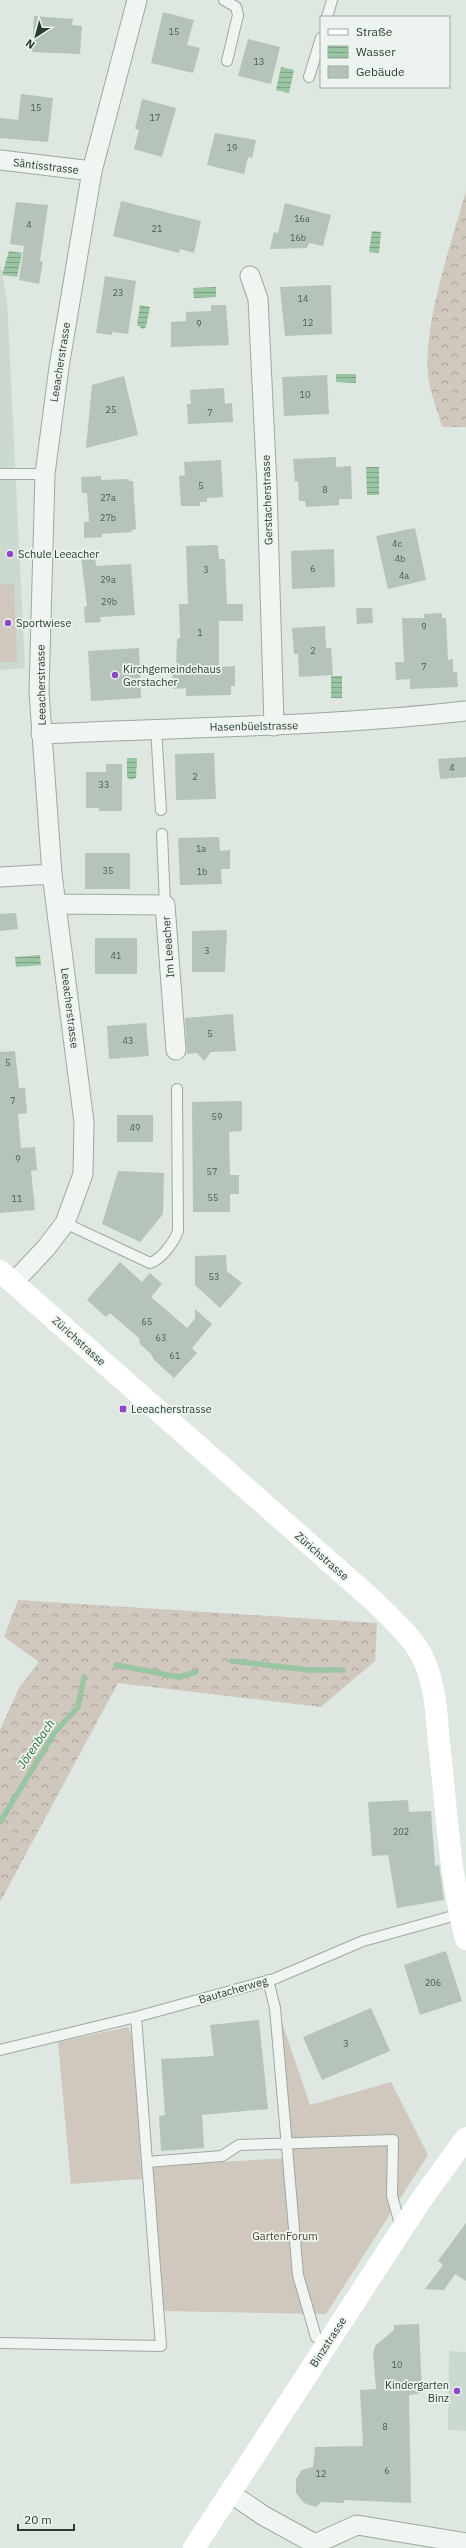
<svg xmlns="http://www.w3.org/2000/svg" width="466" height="2548" viewBox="0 0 466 2548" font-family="'IBM Plex Sans',sans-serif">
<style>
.built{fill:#ccd9d0}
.forest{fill:url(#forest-crowns)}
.garden{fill:#d0c7bf}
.water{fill:url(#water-rules)}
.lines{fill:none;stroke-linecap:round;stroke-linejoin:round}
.stream{stroke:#9ac5a3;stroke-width:5.5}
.building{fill:#b5c3ba}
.lane-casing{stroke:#9caaa0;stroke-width:12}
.street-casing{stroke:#9caaa0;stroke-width:21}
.lane{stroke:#f0f5f2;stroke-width:10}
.street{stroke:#f0f5f2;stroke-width:19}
.secondary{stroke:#fff;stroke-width:22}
.poi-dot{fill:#8d47c7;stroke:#edf4ef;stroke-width:1.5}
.labels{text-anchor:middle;stroke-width:3.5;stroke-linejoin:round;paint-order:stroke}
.number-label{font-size:9px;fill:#4b5e52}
.street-label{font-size:11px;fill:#283d2f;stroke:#edf4ef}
.poi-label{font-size:11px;fill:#283d2f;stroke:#edf4ef;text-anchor:start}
.park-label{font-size:11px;fill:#584736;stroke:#edf4ef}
.water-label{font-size:12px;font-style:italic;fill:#346e43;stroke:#edf4ef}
</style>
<defs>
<pattern id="forest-crowns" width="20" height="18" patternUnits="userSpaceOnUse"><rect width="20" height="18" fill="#d0c7bf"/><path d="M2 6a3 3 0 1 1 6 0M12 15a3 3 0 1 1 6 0" fill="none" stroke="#a9a39c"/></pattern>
<pattern id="water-rules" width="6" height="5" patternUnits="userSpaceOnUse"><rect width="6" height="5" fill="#9ac5a3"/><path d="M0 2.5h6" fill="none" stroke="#7ea185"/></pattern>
</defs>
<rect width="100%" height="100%" fill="#dee7e0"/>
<path class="built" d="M0,263l7,37 18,368 -25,2z
M449,2351l17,1v79l-18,-1z"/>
<path class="forest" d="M466,191v236h-24c-4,-15 -10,-30 -13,-45 -9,-49 23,-141 37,-191z
M18,1600l359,23 -2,38 -54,46 -203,-24 -118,219v-172l19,-42 20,-26 -35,-25z"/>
<path class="garden" d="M0,584h14l3,78h-17z
M278,2011l32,94 81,-23 37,73 -102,159 -163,-3 -11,-133 -81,6 -13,-142 70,-15 6,13 7,126 152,-8z"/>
<path class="water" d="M281,67l13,3 -5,23 -13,-3z
M372,231l9,1 -2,21 -10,-1z
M9,251l13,2 -5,24 -15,-2z
M216,287v10l-22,1 -1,-10z
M140,305l10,2 -4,20 -3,2 -6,-4z
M336,374h20v9l-20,-1z
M366,467h13v28h-12z
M331,676h11v22h-11z
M127,758h10l-1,20 -6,2 -3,-3z
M40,955l1,10 -25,2 -1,-10z"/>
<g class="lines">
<path class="stream" d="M232,1661l77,9h34
M116,1665l63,12 17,-5
M0,1822l55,-90 23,-25 6,-30"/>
</g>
<path class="building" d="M163,12l31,8 -7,25 13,3 -7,25 -42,-10z
M34,16l39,3 -1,6 10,1 -2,28 -48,-2z
M248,39l32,8 -9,37 -33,-8z
M21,94l32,4 -5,44 -48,-4v-20l18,2z
M142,99l34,9 -14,49 -28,-8 5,-19 -4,-1z
M215,133l41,7 -4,18 -4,-1 -4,17 -37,-9z
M121,201l80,20 -7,32 -14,-4 -1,4 -66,-17z
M16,202l32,3 -8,56 3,1 -4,22 -20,-4 5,-34 -14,-2z
M285,203l46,12 -8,31 -14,-3 -2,5 -37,1 4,-17 4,1z
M105,276l31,5 -8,53 -16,-2v3l-16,-2z
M331,285l1,49 -47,2 -5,-49z
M211,305h15l3,40 -58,2v-25l15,-1v-9l25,-1z
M327,375l2,39 -45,2 -2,-39z
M124,376l14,59 -52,13 6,-63z
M224,388l1,16 7,-1 1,19 -45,2 -1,-20h4l-1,-14z
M336,457v10l15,-1 1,33h-13v6l-33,2 -1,-6h-6l-1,-20 -3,1 -2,-23z
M221,460l2,37 -16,1v4h-7v4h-19l-2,-30 6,-1 -1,-13z
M101,476v4l28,-1v2h4l3,48 -4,1v2l-30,2v3l-18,1v-16h5l-2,-29h-5l-1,-16z
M415,528l11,52 -38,9 -12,-53z
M218,545l1,14h6l2,45h16v17h-24v46l16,-1v20h-4v9l-45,1v-8l-13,1 -1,-21h4l1,-29 3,-1 -1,-34h9l-2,-58z
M334,549l1,38 -43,2 -1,-38z
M95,556l1,10 35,-2 4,51 -35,2 1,5 -16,1 -1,-16 3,-1 -6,-49z
M356,608h16l1,15 -16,1z
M442,613v5h4l2,42 5,-1v13h4l1,15 -48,2v-10l-14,1 -1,-18h9l-2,-44h22v-4z
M325,626l1,22h5l2,27 -34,2 -1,-23h-4l-2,-26z
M139,648l2,50 -50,3 -3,-50z
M214,753l2,46 -40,1 -1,-46z
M466,757v20l-26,2 -2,-20z
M106,764h16v47h-23v-3h-13v-36h20z
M219,837l1,14 10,-1v19h-9l1,15 -42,1 -2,-47z
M85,853h45v36h-45z
M16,913l2,16 -18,2v-17z
M227,930l-2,42h-33v-41z
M95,938h42v36h-42z
M233,1014l3,37 -25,1 -7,9 -7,-8 -10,1 -2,-36z
M146,1023l3,33 -40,3 -2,-33z
M15,1051l4,37h6l2,25 -9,1 3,34 14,-1 2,23 -6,1 4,39 -35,3v-161z
M242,1101v30l-13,1 1,43h9v19h-9v18h-37l-1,-110z
M117,1115h36v27h-36z
M118,1171l46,2 -1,41 -23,28 -38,-18z
M226,1255l1,16 15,12 -22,25 -25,-23v-29z
M120,1262l22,20 8,-9 12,11 -11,13 36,31 8,-9v-10l17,15 -20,24 5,5 -23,25 -20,-18 -3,-6 -11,-10 -1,-6 -29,-25 -4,4 -19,-17z
M408,1800l1,12 22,-1 4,55 4,-1 5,35 -47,8 -9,-53 -16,1 -4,-54z
M446,1951l16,50 -42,14 -16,-50z
M371,2008l19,43 -68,29 -19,-43z
M259,2020l9,89 -66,6 2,33 -43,3 -2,-35 6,-1 -4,-56 53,-3 -4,-31z
M466,2223v58l-11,-7 -11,16 -19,-1 18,-24 -5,-4z
M419,2324l3,69 -13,2 2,108 -67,-3v3l-23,-1 -5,5 -12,-4 -8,-10v-14l6,-9 11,-3 2,-20 48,-1 -3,-56 16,-1 -3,-35 2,-8 19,-16v-5z"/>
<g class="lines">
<defs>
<path id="lane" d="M224,0l12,7 2,8 -11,46
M327,17l5,-17
M309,77l12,-39
M0,474h45
M156,728l5,82
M162,834l3,71
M65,1223l85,40c12,-4 24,-21 28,-32l-1,-142
M268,1980l7,28 23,267 18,62 9,8
M0,2050l136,-33 138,-38 89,-38 97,-27
M147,2162l75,-6 17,-11 154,-5 -1,56 9,32
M0,2343l161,3 -25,-329"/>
<path id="street" d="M0,160l92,11
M250,276l8,23 9,188 7,239
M41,734c142,-7 284,-7 425,-23
M0,877l52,-3
M57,904l108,1 11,145
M13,1283l33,-35 19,-25 18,-49 1,-52 -32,-248 -13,-182 6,-218 14,-107 33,-196 45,-171
M230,2493l34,23 51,28v4
M315,2544l42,-19 109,18"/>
</defs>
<use href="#lane" class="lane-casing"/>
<use href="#street" class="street-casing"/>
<use href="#lane" class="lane"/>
<use href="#street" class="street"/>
<path class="secondary" d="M0,1271l375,331c14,14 30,28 41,44 21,31 20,70 24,106 7,62 10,127 26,187
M194,2548l227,-348 45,-62"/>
</g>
<g class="poi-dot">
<circle cx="10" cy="554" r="4"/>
<circle cx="8" cy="623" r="4"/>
<circle cx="115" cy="675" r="4"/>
<rect x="119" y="1405" width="8" height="8" rx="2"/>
<circle cx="457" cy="2391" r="4"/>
</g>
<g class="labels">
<g class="number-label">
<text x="174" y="35">15</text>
<text x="259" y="65">13</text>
<text x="36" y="111">15</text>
<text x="155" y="121">17</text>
<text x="232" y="151">19</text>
<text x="302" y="222">16a</text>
<text x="29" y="228">4</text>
<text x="157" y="232">21</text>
<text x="298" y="241">16b</text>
<text x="118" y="296">23</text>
<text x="303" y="302">14</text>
<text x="308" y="326">12</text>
<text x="199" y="327">9</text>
<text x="305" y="398">10</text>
<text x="111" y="413">25</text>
<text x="210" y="416">7</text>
<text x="201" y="489">5</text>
<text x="325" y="493">8</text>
<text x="108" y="501">27a</text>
<text x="108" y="521">27b</text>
<text x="397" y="547">4c</text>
<text x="400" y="562">4b</text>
<text x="313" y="572">6</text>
<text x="206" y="573">3</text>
<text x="404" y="579">4a</text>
<text x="108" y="583">29a</text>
<text x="109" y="605">29b</text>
<text x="424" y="630">9</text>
<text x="200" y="636">1</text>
<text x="313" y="654">2</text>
<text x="424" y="670">7</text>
<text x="452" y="771">4</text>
<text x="195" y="780">2</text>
<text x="104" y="788">33</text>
<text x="201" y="852">1a</text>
<text x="108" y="874">35</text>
<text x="202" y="875">1b</text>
<text x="207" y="954">3</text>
<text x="116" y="959">41</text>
<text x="210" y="1037">5</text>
<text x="128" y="1044">43</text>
<text x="8" y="1066">5</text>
<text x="13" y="1104">7</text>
<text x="217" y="1120">59</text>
<text x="135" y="1131">49</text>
<text x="18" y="1162">9</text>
<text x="212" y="1175">57</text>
<text x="213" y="1201">55</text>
<text x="17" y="1202">11</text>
<text x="214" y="1280">53</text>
<text x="147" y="1325">65</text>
<text x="161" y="1341">63</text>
<text x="175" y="1359">61</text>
<text x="401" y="1835">202</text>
<text x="433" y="1986">206</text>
<text x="346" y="2047">3</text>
<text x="397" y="2368">10</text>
<text x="385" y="2430">8</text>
<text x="387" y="2474">6</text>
<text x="321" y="2477">12</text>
</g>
<g class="street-label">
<text transform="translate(46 166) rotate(7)" y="4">Säntisstrasse</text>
<text transform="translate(60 362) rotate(-81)" y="4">Leeacherstrasse</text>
<text transform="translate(267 500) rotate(-92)" y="4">Gerstacherstrasse</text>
<text transform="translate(41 685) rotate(-91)" y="4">Leeacherstrasse</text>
<text transform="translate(254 726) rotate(-1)" y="4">Hasenbüelstrasse</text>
<text transform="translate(168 947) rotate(-94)" y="4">Im Leeacher</text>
<text transform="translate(70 1008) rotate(83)" y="4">Leeacherstrasse</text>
<text transform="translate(79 1341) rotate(42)" y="4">Zürichstrasse</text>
<text transform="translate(322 1556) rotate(41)" y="4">Zürichstrasse</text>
<text transform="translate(233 1990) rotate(-16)" y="4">Bautacherweg</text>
<text transform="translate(328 2342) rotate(-57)" y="4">Binzstrasse</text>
</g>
<g class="poi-label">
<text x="18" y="558">Schule Leeacher</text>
<text x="16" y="627">Sportwiese</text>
<text x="123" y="673">Kirchgemeindehaus<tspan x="123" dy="13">Gerstacher</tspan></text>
<text x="131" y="1413">Leeacherstrasse</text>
<text x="449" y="2389" text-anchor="end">Kindergarten<tspan x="449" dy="13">Binz</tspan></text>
</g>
<g class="park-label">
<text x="285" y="2240">GartenForum</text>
</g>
<g class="water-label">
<text transform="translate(36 1744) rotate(-56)" y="4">Jörenbach</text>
</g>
</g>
<rect x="320" y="16" width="130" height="72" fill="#edf4ef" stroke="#9eaba2"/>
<rect x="328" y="29" width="20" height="6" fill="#ffffff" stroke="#9eaba2"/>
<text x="356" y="36" font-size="12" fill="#283d2f">Straße</text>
<rect x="328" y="46" width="20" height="12" fill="url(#water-rules)" stroke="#9eaba2"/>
<text x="356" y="56" font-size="12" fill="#283d2f">Wasser</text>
<rect x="328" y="66" width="20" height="12" fill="#b5c3ba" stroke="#9eaba2"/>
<text x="356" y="76" font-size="12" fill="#283d2f">Gebäude</text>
<g transform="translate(36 36) rotate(216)" stroke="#edf4ef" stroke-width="3" paint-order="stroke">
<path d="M0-3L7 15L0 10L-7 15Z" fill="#283d2f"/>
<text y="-6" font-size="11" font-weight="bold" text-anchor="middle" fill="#283d2f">N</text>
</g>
<path d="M18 2524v6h56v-6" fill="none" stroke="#283d2f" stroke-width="2"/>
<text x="24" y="2524" font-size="12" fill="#283d2f" stroke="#edf4ef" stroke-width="3" paint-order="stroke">20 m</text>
</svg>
